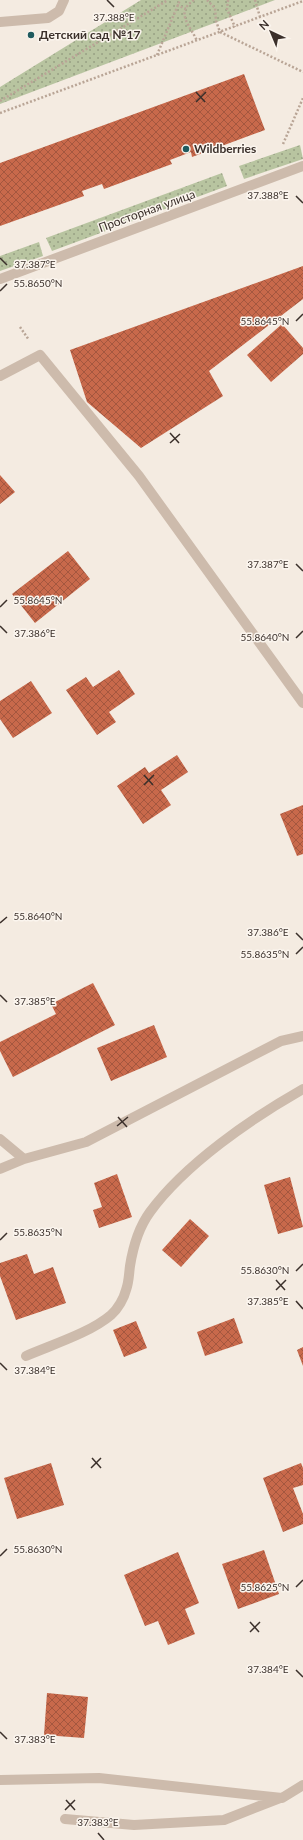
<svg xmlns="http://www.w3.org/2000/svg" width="303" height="1840" viewBox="0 0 303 1840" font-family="Lato,sans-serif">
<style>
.grass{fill:url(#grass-dots)}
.building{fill:url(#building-cross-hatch)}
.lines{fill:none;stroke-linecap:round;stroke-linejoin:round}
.path{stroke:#b9a596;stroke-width:2.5;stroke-dasharray:2 2;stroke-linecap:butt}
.minor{stroke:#cdbbac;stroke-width:10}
.ticks{fill:none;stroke:#3b302b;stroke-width:1.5}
.poi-dot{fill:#1f5a5e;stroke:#fbf5ee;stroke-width:1.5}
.labels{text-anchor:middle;stroke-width:3;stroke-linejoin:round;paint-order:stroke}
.poi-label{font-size:12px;font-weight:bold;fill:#3b302b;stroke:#fbf5ee;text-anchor:start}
.street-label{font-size:12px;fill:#3b302b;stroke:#fbf5ee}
.ticks-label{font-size:10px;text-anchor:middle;fill:#3b302b;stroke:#fbf5ee;stroke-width:3;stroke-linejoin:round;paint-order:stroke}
</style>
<defs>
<pattern id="grass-dots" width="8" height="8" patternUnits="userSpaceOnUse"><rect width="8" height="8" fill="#b8c4a0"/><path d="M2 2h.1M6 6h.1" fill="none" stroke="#97a083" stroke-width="1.8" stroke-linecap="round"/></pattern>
<pattern id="building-cross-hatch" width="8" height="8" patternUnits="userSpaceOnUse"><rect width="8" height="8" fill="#c8694b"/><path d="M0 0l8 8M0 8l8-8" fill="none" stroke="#a4573f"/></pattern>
</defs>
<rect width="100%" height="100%" fill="#f4ebe1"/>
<path class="grass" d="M141,0h134l-275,104v-17z
M300,145l3,14 -59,20 -5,-13z
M222,173l5,13 -175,65 -6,-13z
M39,242l4,14 -43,15v-15z"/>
<path class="building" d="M244,74l21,56 -73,27 -1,-5 -21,8 2,4 -68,25 -2,-5 -20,7 2,5 -84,30v-63z
M303,266v33l-94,72 14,25 -82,52 -54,-46 -17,-52z
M282,324l21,24v6l-32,28 -24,-27z
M0,475l15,17 -15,12z
M68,551l22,28 -55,44 -23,-29z
M119,670l16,24 -26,18 7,10 -19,13 -31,-45 20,-13 7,10z
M31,681l21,32 -39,25 -13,-19v-18z
M177,755l11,17 -27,18 10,15 -28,19 -26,-38 28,-19 4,6z
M303,805v49l-6,2 -17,-42z
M93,983l22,42 -102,52 -13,-26v-9l56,-28 -5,-10z
M154,1025l13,32 -56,24 -14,-33z
M117,1174l15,43 -33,11 -6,-18 9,-3 -8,-24z
M290,1177l13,50 -25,7 -14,-49z
M190,1219l19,17 -28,31 -19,-17z
M27,1254l7,20 19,-7 13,36 -50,17 -16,-44v-13z
M234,1318l9,25 -38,13 -8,-24z
M136,1321l11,27 -23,9 -11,-27z
M303,1347v19l-6,-16z
M51,1463l13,42 -47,14 -13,-41z
M301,1463l2,5v17l-10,3 10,26v10l-20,8 -20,-54z
M264,1550l15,44 -41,15 -16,-45z
M178,1552l21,51 -14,6 10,25 -27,11 -10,-24 -13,5 -21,-51z
M47,1693l41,4 -4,41 -40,-3z"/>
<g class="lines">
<path class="path" d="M194,0c-20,13 -3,26 3,41
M207,0l8,8 1,13 4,11
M228,0l-1,9 8,18
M255,0l5,17
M177,5l9,4
M220,32l83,40
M157,55l23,-55
M0,101l168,-101
M0,113l303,-112
M283,144l20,-46
M20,327l9,13"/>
<path class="minor" d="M0,22l48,-4 11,-7 5,-11
M0,279l303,-113
M0,376l40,-21 99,121 164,227
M0,1139l24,20
M0,1169l24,-10 62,-17 195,-101 22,-5
M26,1356c25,-11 64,-23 85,-41 7,-6 13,-17 15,-25 3,-8 3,-17 4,-24 3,-19 9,-39 20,-54 35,-48 102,-94 153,-123
M0,1780l99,-2 183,20 21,-13
M65,1819l69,6 90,-5 56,-22"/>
</g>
<path class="ticks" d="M107,0l7,7M196,92l9,10M196,102l10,-10M296,196l7,7M0,258l7,7M0,291l7,-7M296,321l7,-7M170,433l9,10M170,443l10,-9M296,564l7,7M0,607l7,-7M0,626l7,7M296,638l7,-7M144,775l9,10M144,785l10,-10M0,923l7,-6M296,933l7,7M296,954l7,-7M0,995l7,7M118,1117l9,10M117,1126l11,-9M0,1240l7,-7M296,1271l7,-7M276,1280l9,10M276,1290l10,-10M296,1301l7,8M0,1363l7,7M92,1458l9,10M91,1468l10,-10M0,1556l7,-7M296,1587l7,-7M250,1622l9,10M250,1632l10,-10M296,1670l7,7M0,1732l7,7M66,1800l9,10M65,1810l10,-10M98,1833l6,7"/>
<g class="poi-dot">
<circle cx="31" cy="35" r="4"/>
<circle cx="186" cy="149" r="4"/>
</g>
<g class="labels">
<g class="poi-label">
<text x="39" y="39">Детский сад №17</text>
<text x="194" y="153">Wildberries</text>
</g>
<g class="street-label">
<text transform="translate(147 211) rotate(-20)" y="4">Просторная улица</text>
</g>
</g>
<g class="ticks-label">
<text x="114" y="21">37.388°E</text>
<text x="268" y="199">37.388°E</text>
<text x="35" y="268">37.387°E</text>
<text x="38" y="287">55.8650°N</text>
<text x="265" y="325">55.8645°N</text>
<text x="268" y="568">37.387°E</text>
<text x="38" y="604">55.8645°N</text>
<text x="35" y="637">37.386°E</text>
<text x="265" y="641">55.8640°N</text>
<text x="38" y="920">55.8640°N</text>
<text x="268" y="936">37.386°E</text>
<text x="265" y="958">55.8635°N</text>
<text x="35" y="1005">37.385°E</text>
<text x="38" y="1236">55.8635°N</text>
<text x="265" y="1274">55.8630°N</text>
<text x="268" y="1305">37.385°E</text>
<text x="35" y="1374">37.384°E</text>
<text x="38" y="1553">55.8630°N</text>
<text x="265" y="1591">55.8625°N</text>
<text x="268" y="1673">37.384°E</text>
<text x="35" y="1743">37.383°E</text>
<text x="98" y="1826">37.383°E</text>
</g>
<g transform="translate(271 32) rotate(316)" stroke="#fbf5ee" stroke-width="3" paint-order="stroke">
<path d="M0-3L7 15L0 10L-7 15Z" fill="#3b302b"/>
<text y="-6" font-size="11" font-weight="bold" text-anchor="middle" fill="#3b302b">N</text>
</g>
</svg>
